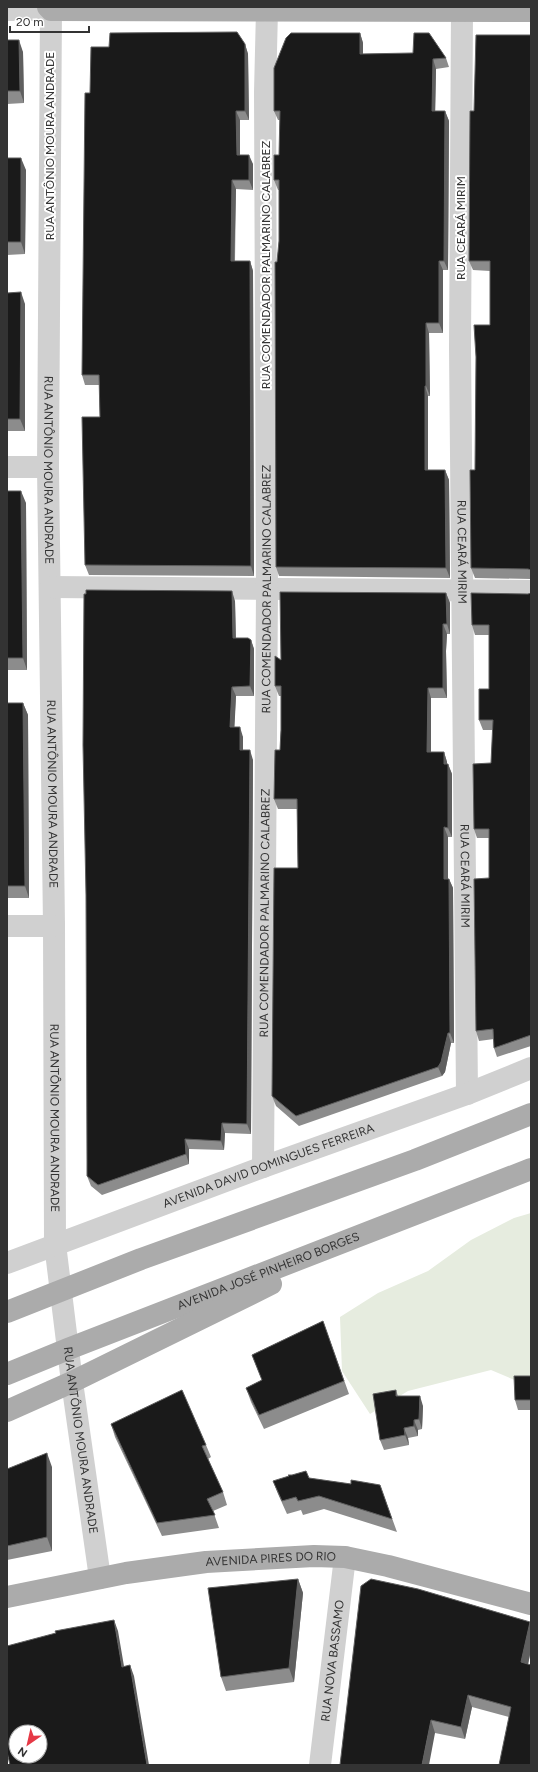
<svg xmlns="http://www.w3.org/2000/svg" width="538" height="1772" viewBox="0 0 538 1772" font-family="Figtree,sans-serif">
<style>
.green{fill:#e6ecdf}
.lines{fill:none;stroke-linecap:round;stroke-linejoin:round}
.minor{stroke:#d0d0d0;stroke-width:22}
.major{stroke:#ababab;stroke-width:22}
.wall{fill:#8c8c8c}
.shaded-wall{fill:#5f5f5f}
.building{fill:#1a1a1a;stroke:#5f5f5f;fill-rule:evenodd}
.labels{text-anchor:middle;stroke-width:4;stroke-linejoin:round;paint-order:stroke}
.street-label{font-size:12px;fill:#333;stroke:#fff}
</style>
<rect width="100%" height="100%" fill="#fff"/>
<path class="green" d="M531,1213v174l-40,-17 -83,21 -38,23 -28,-43 -2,-54 38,-24 50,-22 43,-31 43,-22z"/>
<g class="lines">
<g class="minor">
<path id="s1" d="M51,7l-3,460 6,459 1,318 17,138 28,196"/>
<path d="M7,10h44"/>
<path id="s2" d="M462,10l-2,338 7,746"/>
<path d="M7,467h41"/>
<path d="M51,587l480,4"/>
<path d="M7,926h47"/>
<path id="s3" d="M263,1167l4,-578 -2,-497 2,-82"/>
<path id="s4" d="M7,1263l256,-96 204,-73 64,-26"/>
<path id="s5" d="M320,1765l25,-208"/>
</g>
<g class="major">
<path d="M48,7l3,3 480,1"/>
<path d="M7,1312l134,-53 274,-99 116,-46"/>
<path id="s6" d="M7,1374l61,-25 463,-180"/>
<path d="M7,1411l65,-29 199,-98"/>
<path id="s7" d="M7,1597l119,-24 80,-11 108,-6 31,1 43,9 143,38"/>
</g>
</g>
<path class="wall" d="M360,33l3,10v11l83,4 3,9 -13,2 -1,42h10l4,10 -1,149h-5v63h-14l1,63h-2v74h17l4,10 1,98 -171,-2 -3,-9 1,-305 2,-21v-51h-1l-4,-10 5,-25 1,-35h-2l-4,-9z
M531,35v544l-56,-1 -4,-10 4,-98 15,-145v-54l-17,-1 -4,-9 5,-150z
M7,40l16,12 1,51 -17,1z
M245,44l3,10 1,66h-9v35l13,9v26l-17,-1 -1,72h15l3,10 1,305 -165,-1 -4,-10 15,-148 -1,-32h-14l-3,-10 8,-282 19,-46z
M7,158l19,12 -1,84 -18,1z
M7,293l18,11v127h-17v4h-1z
M7,491l19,12 1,167h-20z
M446,593l4,10v31h-3l-1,17 1,47h-16v54h13l3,10v2h1l4,10v63h-4v42h1l4,9 1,155h-3l-6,29 -3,4 -143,50 -23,-20 -4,-10 26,-228 -1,-59h-19l-4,-10 6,-49 1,-20v-34h-2l-4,-10 6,-26z
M531,593v453l-34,11 -3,-9v-9l-15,2 -3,-10 13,-153v-40h-12l-3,-9 17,-66 2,-33h-10l-4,-10 10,-31v-54h-14l-3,-10 56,-31z
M235,601l1,37 15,2 3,9v47h-18l-2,31 9,10v13l10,10 -2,374 -26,-1 -1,17 -35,-1v15l-87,31 -11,-9 -4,-10z
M7,703h16l5,12 1,183h-22z
M323,1321l26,73 -85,35 -13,-27 -5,-14 16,-8 -10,-25z
M531,1376v34h-13l-3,-10z
M396,1390l2,6 25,10 -1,23 -4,1v6l-10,2 1,7 -25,5 -4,-10z
M111,1424l95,21 5,12 -3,2 15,33 4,13 -14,6 6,17 -57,8 -47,-99z
M52,1467v84l-45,9v-91z
M309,1478l42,6 29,1 17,47 -73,-23 -21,6 -2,-5 -14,4 -9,-20 -5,-13z
M298,1579l5,14 -9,89 -68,9 -5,-14z
M531,1625v25l-3,14 -19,53 -37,-10 -7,32 -30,-6 -95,32z"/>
<path class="shaded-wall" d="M360,33l3,10v21l-3,-10z
M19,40l4,12 1,51 -4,-12z
M245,44l3,10 1,66 -4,-9z
M433,59l3,10 -1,52 -3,-10z
M236,111l4,9v44l-3,-9z
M445,111l4,10 -1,149 -4,-9z
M249,155l4,9v26l-4,-10z
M21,158l5,12 -1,84 -4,-12z
M232,180l4,9 -2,82 -3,-10z
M250,261l3,10 1,305 -3,-10z
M439,261l4,9v63l-4,-10z
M21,292l4,12v127l-5,-12z
M426,323l3,10 1,63 -4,-10z
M425,386l3,10v83l-3,-9z
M445,470l4,10 1,98 -4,-10z
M21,491l5,12 1,167 -4,-12z
M232,591l3,10 1,47 -3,-10z
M446,593l4,10v31l-3,-10z
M443,624l4,10 -1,17 1,47 -4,-10z
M251,640l3,9v47l-4,-10z
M232,687l4,9 -2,41 -4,-10z
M428,688l3,10v64l-4,-10z
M23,703l5,12 1,183 -4,-12z
M240,727l3,10v23l-3,-10z
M250,750l3,10 -2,374 -4,-10z
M444,752l3,10v12l-3,-10z
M448,764l4,10v63l-4,-9z
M444,827l4,10v52l-4,-10z
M449,879l4,9 1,155 -4,-10z
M448,1033l3,10 -6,29 -3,4 -4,-9z
M222,1123l3,10 -1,17 -3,-9z
M185,1139l4,10v15l-3,-10z
M420,1396l3,10 -1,23 -3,-10z
M414,1420l4,10v6l-4,-10z
M404,1428l4,10 1,7 -4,-10z
M47,1453l5,14v84l-5,-14z
M298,1579l5,14 -9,89 -5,-14z
M114,1620l4,11 8,47 -4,-11z
M530,1622l1,3v25l-5,24 -5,-12z
M130,1665l4,11 15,89h-2z
M468,1695l4,12 -7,32 -4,-12z
M431,1720l4,13 -6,32h-7z"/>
<path class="building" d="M237,32l8,12v67h-9l1,44h12v25h-17l-1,81h19l1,305 -166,-1 -3,-148h18l-1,-42h-17l3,-282h5l1,-46h18l1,-14z
M291,33h69v21l53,-1 1,-20h15l17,25 -13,1 -1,52h13l-1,150h-5v62h-13v63h-1v84h20l1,98 -170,-1 -1,-305h2l2,-21v-61h-5v-25h5l1,-44h-6v-43l12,-30z
M476,35h55v535l-3,-1 -57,-1 -1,-98h5l1,-113 -2,-32h16v-64h-21l1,-150h4z
M7,40h12l1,51h-13z
M7,158h14v84h-14z
M21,292l-1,127h-13v-126z
M7,491h14l2,167h-16z
M86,590l146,1 1,47h15l3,2 -1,46 -18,1 -2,40h10v23h10l-3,374 -25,-1 -1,18 -36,-2 1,15 -88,31 -11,-9v-15l-1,-266 -3,-150 1,-151h2z
M280,592l166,1 1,31h-4v64h-15l-1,64h17v12h4v64l-4,-1v52h5l1,154h-2l-7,29 -3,5 -142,49 -24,-20 2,-228h24l-1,-69h-23l1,-49h5l1,-20v-44h-6v-30l6,4z
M471,593l57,1 3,-1v442l-37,13 -1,-19 -17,2 -2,-152 15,-1v-49h-15l-1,-65 18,-1 2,-43h-14v-31h10v-64h-17z
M7,703h16l2,183h-18z
M323,1321l21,60 -85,34 -13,-27 16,-8 -10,-25z
M514,1376h17v24h-16z
M182,1390l24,55 -4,1 21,46 -16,7 8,16 -58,8 -46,-99z
M396,1390v6h24l-1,23 -5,1v6l-10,2 1,7 -25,5 -7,-46z
M47,1453v84l-40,9v-77z
M306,1471l3,7 42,6v-4l29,5 12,34 -73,-23 -21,5 -2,-4 -14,4 -9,-20 16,-5 -1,-1h4z
M298,1579l-9,89 -68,9 -13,-89z
M371,1579l47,10 112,33 -9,40 10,3v100h-32l12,-58 -43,-12 -7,32 -30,-7 -9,45h-82l21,-179z
M114,1620l8,47 8,-2 17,100h-137l-3,-13v-106l49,-13 -1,-2zM16,1732h24v24h-24z"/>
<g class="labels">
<g class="street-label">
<text transform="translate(50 146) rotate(-90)" y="4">RUA ANTÔNIO MOURA ANDRADE</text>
<text transform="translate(461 228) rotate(-90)" y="4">RUA CEARÁ MIRIM</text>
<text transform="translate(266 265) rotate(-90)" y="4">RUA COMENDADOR PALMARINO CALABREZ</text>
<text dy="4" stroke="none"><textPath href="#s1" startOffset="463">RUA ANTÔNIO MOURA ANDRADE</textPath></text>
<text dy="4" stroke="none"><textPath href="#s2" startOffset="542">RUA CEARÁ MIRIM</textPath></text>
<text dy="4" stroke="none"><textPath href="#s3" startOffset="578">RUA COMENDADOR PALMARINO CALABREZ</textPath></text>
<text dy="4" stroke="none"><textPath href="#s1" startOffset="787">RUA ANTÔNIO MOURA ANDRADE</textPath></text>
<text dy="4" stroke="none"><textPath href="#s2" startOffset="866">RUA CEARÁ MIRIM</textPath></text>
<text dy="4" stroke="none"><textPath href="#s3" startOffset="254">RUA COMENDADOR PALMARINO CALABREZ</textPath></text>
<text dy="4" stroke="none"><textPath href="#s1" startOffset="1111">RUA ANTÔNIO MOURA ANDRADE</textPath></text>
<text dy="4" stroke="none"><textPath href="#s4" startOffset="279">AVENIDA DAVID DOMINGUES FERREIRA</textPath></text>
<text dy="4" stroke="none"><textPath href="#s6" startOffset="281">AVENIDA JOSÉ PINHEIRO BORGES</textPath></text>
<text dy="4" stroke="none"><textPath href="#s1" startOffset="1435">RUA ANTÔNIO MOURA ANDRADE</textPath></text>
<text dy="4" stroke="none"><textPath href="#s7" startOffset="267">AVENIDA PIRES DO RIO</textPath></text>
<text dy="4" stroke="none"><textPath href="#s5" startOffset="105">RUA NOVA BASSAMO</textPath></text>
</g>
</g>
<rect width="538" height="1772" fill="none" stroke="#333333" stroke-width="16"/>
<g transform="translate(28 1744) rotate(214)"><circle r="19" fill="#ffffff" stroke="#adadad"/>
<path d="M0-3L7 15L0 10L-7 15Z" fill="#e63946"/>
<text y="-6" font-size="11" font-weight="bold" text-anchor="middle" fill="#333333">N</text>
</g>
<path d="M10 26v6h79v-6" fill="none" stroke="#333333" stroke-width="2"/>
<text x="16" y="26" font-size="12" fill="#333333" stroke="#ffffff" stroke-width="3" paint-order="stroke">20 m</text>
</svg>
